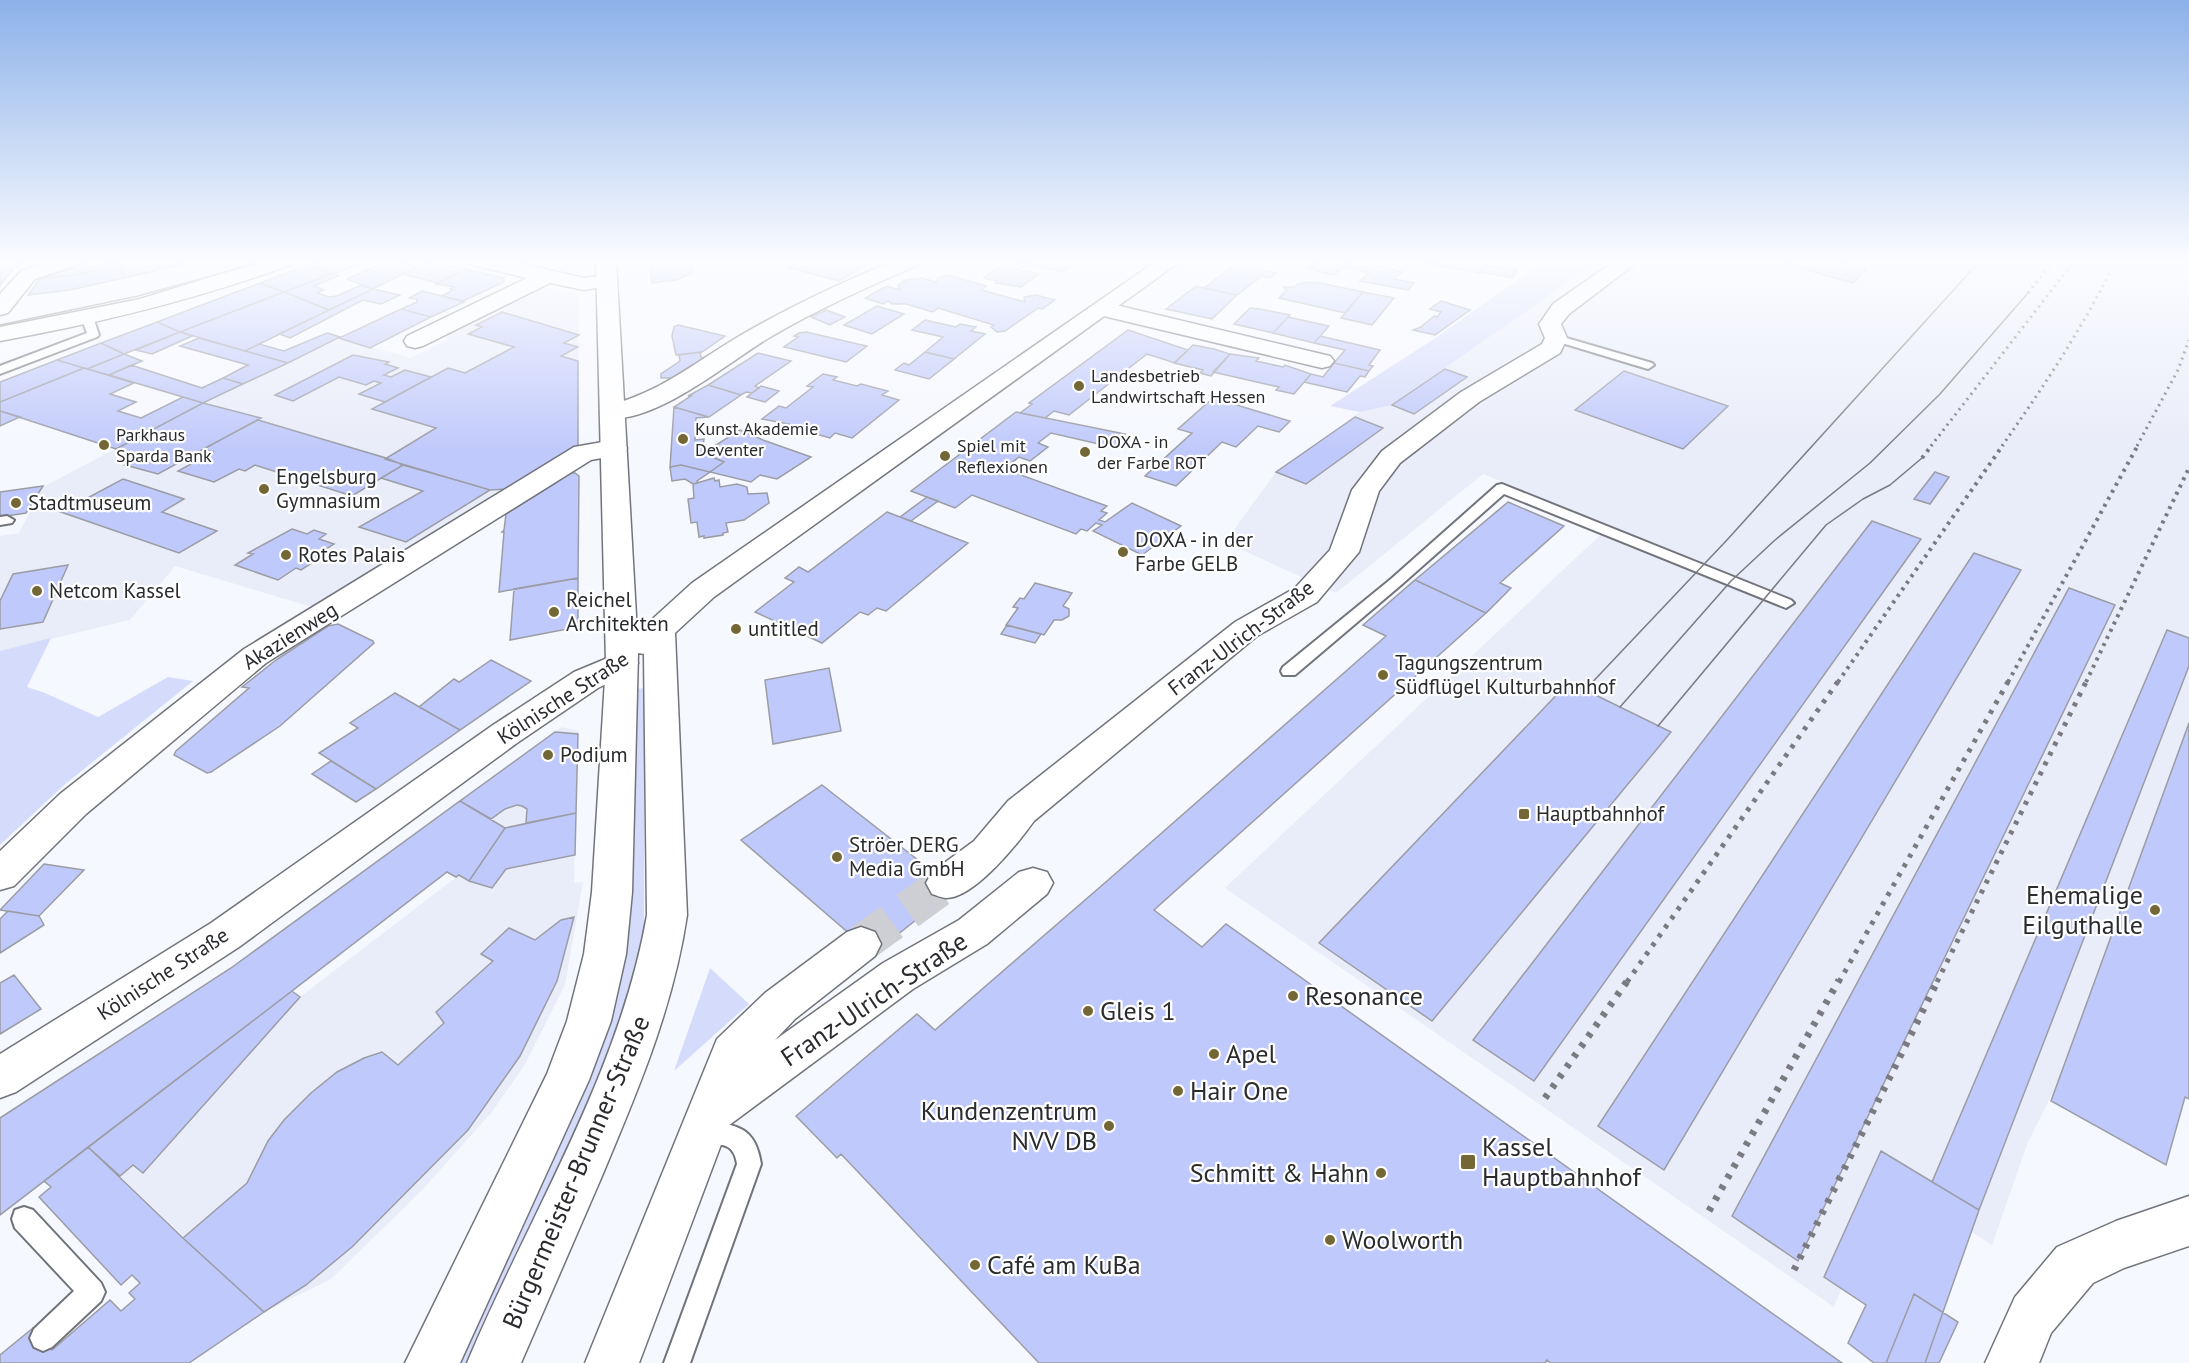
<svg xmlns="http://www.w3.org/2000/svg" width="2189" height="1363" viewBox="0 0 2189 1363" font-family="'PT Sans',sans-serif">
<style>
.built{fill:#e9ecf9}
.green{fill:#d5dbfb}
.building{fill:#c0c9fb;stroke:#9b9da5;stroke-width:1.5}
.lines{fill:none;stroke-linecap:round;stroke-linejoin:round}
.street-tunnel{stroke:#cdcfd5;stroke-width:38;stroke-dasharray:38 19;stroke-linecap:butt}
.lane-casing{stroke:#72747b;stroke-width:4}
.street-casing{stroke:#72747b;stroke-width:3}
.secondary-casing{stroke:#72747b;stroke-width:3}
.lane{fill:#fff;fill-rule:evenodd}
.street{fill:#fff;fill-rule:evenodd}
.secondary{fill:#fff;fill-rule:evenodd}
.tram{stroke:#7a7b80;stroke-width:1.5}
.rail-far3{stroke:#7a7b80;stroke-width:3;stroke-dasharray:2 4.5;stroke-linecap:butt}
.rail-far2{stroke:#7a7b80;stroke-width:4;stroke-dasharray:3 5;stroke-linecap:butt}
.rail-far1{stroke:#7a7b80;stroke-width:5;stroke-dasharray:4 7;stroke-linecap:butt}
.rail{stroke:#7a7b80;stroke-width:7;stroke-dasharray:4.5 8;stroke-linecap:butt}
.poi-dot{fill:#736835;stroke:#fff;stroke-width:2}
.labels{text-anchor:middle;stroke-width:4.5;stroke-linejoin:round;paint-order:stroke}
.far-poi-label{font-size:18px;fill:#2a2b2e;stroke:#fff;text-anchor:start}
.poi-label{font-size:21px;fill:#2a2b2e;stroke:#fff;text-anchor:start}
.street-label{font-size:21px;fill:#2a2b2e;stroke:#fff}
.near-poi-label{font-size:26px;fill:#2a2b2e;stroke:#fff;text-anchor:start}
.near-street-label{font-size:26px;fill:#2a2b2e;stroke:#fff}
</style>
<rect width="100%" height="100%" fill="#f6f8ff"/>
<path class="built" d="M1600,260h589v531l-70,171 -91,180 -36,103 -105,-67 -53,129 -609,-419 385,-362 -127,-52 -147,119 -111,-51 51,-70 84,-60 32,-7z
M543,287l36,8 -1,152 -266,160 -137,-41 -45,54 -130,31v-115l19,-3 24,-46 160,-84 136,-65 71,20 37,-18 -4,-5 61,-34 9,2z
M562,727l16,4 -4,152 9,-1 -18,103 -41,81 -33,47 -67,75 -93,91 -67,33 -144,-136 13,-11 10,8 157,-176 159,-122 10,6 36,-53 -45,-27z"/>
<path class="green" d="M1546,260h54l-208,145 -32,7 -30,-6 104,-67z
M51,638l-24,49 18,6 53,24 70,-40 25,4 -130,105 -63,59v-194z
M644,688v241l-23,105 -150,329h-17l152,-328 25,-345z
M710,968l39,36 -75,67z"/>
<path class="building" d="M35,260l-20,7 -15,18v-24z
M94,260h24l1,2 -44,9 -1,-4z
M118,260h82l-76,18z
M320,260h50l-37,14 -25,-9z
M389,260l28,7 -44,22 -26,-10z
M649,260h41l2,13 -15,7 -25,3z
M804,260h71l-36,21 -49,-13z
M1011,260h68l-16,12 -36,-8 -4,3 -9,-3 4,-2z
M1312,260h34l3,2 -15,13 -27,-7 5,-5h-3z
M1354,260l48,12 -8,7 20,4 -6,7 -48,-9 9,-8 -26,-6 6,-5 -3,-2z
M1409,260h80l-9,13z
M1771,260h61l34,9 -13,14z
M429,261l36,8 -27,14 -36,-9z
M119,262v4l-38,8 -1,-4z
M1237,263l39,10 -6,5 -8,-2 -25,19 -33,-7z
M308,265l23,9 -47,18 -24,-9z
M1002,265l37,9 -18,13 -26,-4 2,-2 -13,-3z
M1486,265l31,5 -4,8 -32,-6z
M119,266l5,12 -54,12 -42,5 12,-16 33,-4z
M74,267l1,4 5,-1 1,4 -41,5z
M465,269l39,9v4l-41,19 -21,-5 11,-6 -3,-1 4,-2 -18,-3z
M331,274l7,2 -24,10 10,4 -7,3 12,4 8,-1 24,-11 12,4 -44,21 -45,-18z
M948,275l38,11 -5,4 44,12 -1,-5 12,-2 19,5 -13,9 -4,-1 -33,23 -8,1 -6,-5 3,-2 -56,-17 -5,4 -27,-8h-14l-4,-3 -5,3 -18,-6 22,-12 13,4 -2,-5 8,-5 16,-2 14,4 2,-4z
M1308,282l12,1 43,9 -18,21 -66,-15 8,-8 -4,-3h11l4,-3z
M260,283l24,9 -104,40 -23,-10z
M1196,286l8,2 33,7 -25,24 -46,-10z
M373,289l27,6 -19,9 -18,-4 -73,38 -11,-4z
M422,291l20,5 22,6 -33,15 -30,-8 16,-7v-3l-8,-1z
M284,292l45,18 -84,41 -65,-19z
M1363,292l31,6 -22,27 -31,-7z
M1441,301l29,9 -35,25 -22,-5 8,-3 13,-11 3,1 4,-5 -11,-3z
M877,306l27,8 -32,20 -28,-9z
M1250,308l10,1 30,6 -17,18 -39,-9z
M401,309l30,8 -61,31 -31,-10z
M826,310l19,7 -15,8 -19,-8z
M502,312l77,23 -15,8 14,4 -17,9 17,5v86l-72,42 -16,1 -105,-31 51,-31 -64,-19 76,-41 17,5 49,-26 -46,-13 14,-7 -6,-2z
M1288,317l41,9 -15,17 -41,-10z
M925,320l31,7 4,-3 16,3 -5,4 14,3 -31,25 -29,-7 18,-15 -31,-7z
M157,322l23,10 -56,22 -23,-11z
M678,325l47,11 -23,16 -26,3 -4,-19 2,-9z
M1128,330l60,20 -13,13 -28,-9 -78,61 -15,-4 -9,7 -25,-5 12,-9 -3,-1z
M180,332l12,4 -40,18 -16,-4z
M806,332l61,14 -21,16 -62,-15 14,-10 -4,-1 5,-3z
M327,333l13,4 -52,26 -43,-12 14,-7 25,7z
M1320,336l60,14 -11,15 4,1 -4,5 -35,-8 11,-13 -31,-7z
M199,338l46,13 43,12 -45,21 -20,-6 25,-13 -68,-19z
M101,343l23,11 -37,15 -30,-9z
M1193,345l21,4 16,5 -19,22 -11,-3 3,-3 -29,-7z
M700,352l1,5 4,2 -32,19h-12v-4l19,-13 -1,-6z
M925,352l29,7 -25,20 -34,-9 9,-7 5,2z
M758,353l33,8 -36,25 4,2 -7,5 -6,-1 -5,3 -33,-10z
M124,354l18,7 -33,14 -22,-6z
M1230,354l29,4 -3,3 27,6 2,-2 26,9 -17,20 -18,-4 3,-3 -66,-15z
M353,355l36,7 -4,2 13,4 -14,7 7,2 14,-7 26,7 -46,25 -26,-8 22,-11 -7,-2 -8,4 -27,-8 -46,24 -18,-6z
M57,360l27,8 -84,34v-20z
M1334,363l35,8 -4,6 -5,-1 -13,16 -43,-10 7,-8 12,3z
M131,365l71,23 21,-10 20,6 -40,19 -94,-28z
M84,368l50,15 -24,11 26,8 -18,9 23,7 42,-21 20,6 -87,46 -116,-38v-9z
M1445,369l22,8 -53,37 -22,-9z
M1624,371l104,35 -45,43 -108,-39z
M823,374l14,3 -4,3 24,6 4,-2 27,7 -6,4 17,5 -47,38 -17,-5 -5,5 -35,-10 4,-2 -37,-7 17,-13 7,2 27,-21 -6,-1z
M708,385l33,10 -32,22 -35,-10 17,-11h-3z
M761,386l18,5 -14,11 -18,-5z
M1213,398l77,23 -11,11 -21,-6 -22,21 -14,-5 -46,44 -31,-10 47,-43 -14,-4z
M203,403l58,15 -103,56 -33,-9 18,-9 -27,-7z
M674,407l34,10 -12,1 -1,22 9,-1 -1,7 7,2 -7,5 21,9 -14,10 -29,-7 -11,2z
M0,411l20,6 -20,9z
M1016,412l109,22 -9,14 -65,-15 -13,10 10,4 -18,14 -11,-4 -15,12 103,37 -6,5 6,2 -8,7 6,2 27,-19 49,23 -39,29 -49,-24 9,-6 -6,-2 -9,8 -6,-2 -5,5 -104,-39 -17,13 -44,-17z
M1355,417l28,11 -77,56 -30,-12z
M258,420l128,38 17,7 -51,31 -97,-31 -10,6 -6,-2 -25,13 -36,-11 35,-19 -10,-3z
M740,430l23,10 48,17 -34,22 -17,-4 -9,7 -41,-10 14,-10 -21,-9z
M403,465l67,19 20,6 -84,52 -47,-15 64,-36 -42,-13z
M681,465l29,7 -13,9 1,2 -5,1 -8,-5 -13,2 -2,-14z
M1935,472l14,5 -19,27 -16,-5z
M567,473h8l4,3 -1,102 -79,14 5,-60h-2l2,-2 2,-16 51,-32v-3z
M714,478l1,3 4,-1 1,7 17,-3 10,3 1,7 19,-1 2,10 -25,17 -18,3 2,9 -5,1v2l-19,3v-2l-5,1 -2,-15 -6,1 -3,-24 6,-1 -1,-14z
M123,479l61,20 -22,13 55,19 -38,22 -118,-41z
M43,486l-17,27 -26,4v-25z
M927,497l11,4 -27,20 -11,-4z
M1508,502l56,24 -64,57 11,5 -25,25 -71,-33z
M887,512l81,31 -82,68 -9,-3 -9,7 -8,-3 -38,31 -67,-31 39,-30 -9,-4 14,-11 9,5z
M1872,521l49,18 -387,542 -61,-41z
M292,529l15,5 7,-4 12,4 -7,5 15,5 -16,10 5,2 -22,14 -5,-2 -18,12 -43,-15 18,-11 -5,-1z
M1974,553l47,17 -357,600 -66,-44z
M68,565l-25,57 -43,7v-28l13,-27z
M578,578v49l-68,13 4,-51z
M1415,580l71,33 -332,297 48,37 24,-23 616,439h-292l-3,-3 -2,3h-506l-198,-209 -4,4 -41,-42 121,-102 18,16 172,-149 279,-245 -23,-11z
M1035,583l37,10 -9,13 6,3v7l-7,4h-8l-10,15 -38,-10 12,-17 -5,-1 7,-9 4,1z
M2069,588l46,17 -317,656 -66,-45z
M338,624l35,17 1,2 -94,83 -69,46 -4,1 -33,-18 2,-4 73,-63 -7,-1 34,-27 52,-34z
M1007,625l34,9 -6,9 -34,-9z
M2167,630l22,8v28l-210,544 -47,-28z
M491,660l40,21 -71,49 -41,-23 35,-28 5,3z
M829,668l12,63 -68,13 -8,-64z
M1569,682l102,50 -239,289 -113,-78z
M395,693l65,37 -84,59 -57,-36 39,-25 -8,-5z
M2189,723v376l-4,-2 -19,68 -115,-64z
M555,732l23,2 -2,79 -50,10 1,-14 -5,-3 -5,-1 -12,4 -14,10 -31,-18z
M331,761l45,28 -20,13 -44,-28z
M822,785l133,104 -82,65 -132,-114z
M460,801l45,27 -36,53 -10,-6 -3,2 -9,-5 -447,343v-97l231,-150z
M576,813l-1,42 -69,14 -14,19 -23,-7 36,-53z
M44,864l40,6 -45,46 -39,-6z
M8,911l31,5 5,9 -44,28v-34z
M574,917l-17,64 -37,75 -52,74 -116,117 -46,38 -42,27 -81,-74 64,-55 21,-42 16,-21 27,-27 26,-21 27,-14 18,-6 16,13 46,-42 -8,-11 57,-51 -12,-7 28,-26 26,12 26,-20z
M14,975l27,34 -41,25v-51z
M292,991l8,6 -157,176 -10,-8 -13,11 -32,-29z
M88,1147l95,91 81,74 -75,51h-189v-8l33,-27 19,22 58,-50 11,11 14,-12 -6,-6 11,-10 -8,-8 -11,10 -82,-88 12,-10 -7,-6z
M1881,1151l98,59 -54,153h-51l-26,-20 18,-38 -42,-28z
M1914,1294l44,28 -19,41h-53z"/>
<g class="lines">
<path class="street-tunnel" d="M861,944l85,-61"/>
<defs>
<path id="lane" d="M87,314l6,3 6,18 -2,2 -97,37v-8l87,-33 -6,-16z
M1556,335l96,28 2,2 -6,4 -96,-29 -2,-2z
M1502,484l289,116 3,3 -8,5 -5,-2 -277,-112 -103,91 -106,90h-12l-2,-4 2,-4 108,-88 106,-94z
M7,516l7,4 -2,3 -12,2v-8z
M703,1121c34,4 52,5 58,43l-71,199h-26l73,-199c-4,-27 -22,-16 -42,-24l-4,-8 4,-8z
M24,1207l9,3 68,73 4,9 -4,9 -49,46 -9,4 -9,-4 -4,-9 4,-9 40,-38 -59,-63 -3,-9 3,-9z"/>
<path id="street" d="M51,260h31l-3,4 -44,15 -27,34 -8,2v-21l21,-23z
M465,260h39l80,18 23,-3 7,2 3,4 -3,4 -30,5 -34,-7 -127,63 -8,2 -8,-2 -3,-5 3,-5 120,-58 -59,-14z
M895,260h28l-3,4c-50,22 -100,44 -148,72 -40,23 -121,93 -169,81l-3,-5 3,-5c65,-16 98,-51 154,-81 45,-25 91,-46 138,-66z
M1616,260h24l-71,54 -8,10 6,14 -7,15 -81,49 -79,61 -21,28 -20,61 -42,50 -60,34 -223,185c-15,21 -60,78 -88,77 -4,0 -10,-3 -14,-4l-6,-11 6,-11 42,-31 34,-40 227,-179 60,-34 35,-38 22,-60 30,-39 79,-59 81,-48 3,-6 -6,-14 14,-20z
M1103,302l227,54 4,5 -4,5 -8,2 -227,-54 -3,-5 3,-5z
M614,440l9,2 4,6 -4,6 -32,6 -325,203 -180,151 -72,72 -14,4v-39l60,-57 184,-145 330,-202z
M622,652l11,3 5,8 -5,8 -35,17 -81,55 -278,204 -223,145 -16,6v-44l211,-131 282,-198 81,-53z
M1033,868l14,4 6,11 -6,11 -60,50 -74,45 -185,137 -89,237h-54l132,-324 48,-46 82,-61 14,-5 14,5 6,12 -6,12 -80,63 -20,21 108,-77 76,-43 60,-48z
M2189,1196v50l-65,22 -31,15 -42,50 -12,30h-54l30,-66 42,-50 59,-26z"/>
<path id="secondary" d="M266,260h30l-3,4c-95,35 -193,59 -293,77v-14l140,-28z
M596,260h20l21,373 55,-50 466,-323h24l-468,337 -39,36 12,282c-14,95 -51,180 -88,268 -26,60 -52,120 -78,180h-54c62,-148 152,-288 180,-448l-3,-261 -6,-1 -6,239 -6,62 -15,67 -22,59 -129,283h-55l142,-289 20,-53 17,-67 8,-62 14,-229z"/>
</defs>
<use href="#lane" class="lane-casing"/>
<use href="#street" class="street-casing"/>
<use href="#secondary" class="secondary-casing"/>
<use href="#lane" class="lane"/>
<use href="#street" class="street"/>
<use href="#secondary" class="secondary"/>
<path class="tram" d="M0,325l138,-29 131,-36
M1585,690l141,-149 243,-268
M1620,707l111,-126 44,-41 95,-77 70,-69 88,-101
M1658,726l168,-201 37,-26 27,-14 32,-27"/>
<path class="rail-far3" d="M1969,273l12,-13
M2028,293l26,-33
M1931,446l144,-186
M2002,446c42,-60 82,-120 114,-186
M2137,446l41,-76 11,-30"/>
<path class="rail-far2" d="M1922,458l10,-13
M1838,682l165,-237
M2008,682l130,-237
M2086,682l103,-214"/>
<path class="rail-far1" d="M1627,982l212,-302
M1839,982l170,-302
M1937,982l150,-302"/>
<path class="rail" d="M1545,1098l83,-118
M1709,1211l130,-231
M1794,1270l144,-290"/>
</g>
<linearGradient id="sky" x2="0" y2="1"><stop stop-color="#8cb1e9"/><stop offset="0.58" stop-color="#fbfcff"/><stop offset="1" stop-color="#fbfcff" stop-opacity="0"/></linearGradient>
<rect width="2189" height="451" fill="url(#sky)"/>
<g class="poi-dot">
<circle cx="1079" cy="386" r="6"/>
<circle cx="683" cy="439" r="6"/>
<circle cx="104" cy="445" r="6"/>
<circle cx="1085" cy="452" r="6"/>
<circle cx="945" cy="456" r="6"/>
<circle cx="264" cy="489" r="6"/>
<circle cx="16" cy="503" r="6"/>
<circle cx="1123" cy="552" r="6"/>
<circle cx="286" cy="555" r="6"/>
<circle cx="37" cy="591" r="6"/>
<circle cx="554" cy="612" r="6"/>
<circle cx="736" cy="629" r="6"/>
<circle cx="1383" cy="675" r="6"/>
<circle cx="548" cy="755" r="6"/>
<rect x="1518" y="808" width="12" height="12" rx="3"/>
<circle cx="837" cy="857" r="6"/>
<circle cx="2155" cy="910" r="6"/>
<circle cx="1293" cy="996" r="6"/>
<circle cx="1088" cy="1011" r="6"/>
<circle cx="1214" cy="1054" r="6"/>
<circle cx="1178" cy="1091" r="6"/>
<circle cx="1109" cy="1126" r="6"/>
<rect x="1460" y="1154" width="16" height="16" rx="3"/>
<circle cx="1381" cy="1173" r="6"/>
<circle cx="1330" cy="1240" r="6"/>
<circle cx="975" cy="1265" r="6"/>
</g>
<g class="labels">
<g class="far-poi-label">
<text x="1091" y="382">Landesbetrieb<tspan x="1091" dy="21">Landwirtschaft Hessen</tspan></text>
<text x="695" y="435">Kunst Akademie<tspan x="695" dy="21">Deventer</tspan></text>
<text x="116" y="441">Parkhaus<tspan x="116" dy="21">Sparda Bank</tspan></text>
<text x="1097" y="448">DOXA - in<tspan x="1097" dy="21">der Farbe ROT</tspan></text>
<text x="957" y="452">Spiel mit<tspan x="957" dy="21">Reflexionen</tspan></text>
</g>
<g class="poi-label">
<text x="276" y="484">Engelsburg<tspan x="276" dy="24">Gymnasium</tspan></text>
<text x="28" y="510">Stadtmuseum</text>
<text x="1135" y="547">DOXA - in der<tspan x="1135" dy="24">Farbe GELB</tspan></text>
<text x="298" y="562">Rotes Palais</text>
<text x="49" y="598">Netcom Kassel</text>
<text x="566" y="607">Reichel<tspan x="566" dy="24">Architekten</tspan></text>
<text x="748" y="636">untitled</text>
<text x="1395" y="670">Tagungszentrum<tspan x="1395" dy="24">Südflügel Kulturbahnhof</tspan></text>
<text x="560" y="762">Podium</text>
<text x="1536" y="821">Hauptbahnhof</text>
<text x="849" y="852">Ströer DERG<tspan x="849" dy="24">Media GmbH</tspan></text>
</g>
<g class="street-label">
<text transform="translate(290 636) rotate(-32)" y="7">Akazienweg</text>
<text transform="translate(1241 638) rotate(-37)" y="7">Franz-Ulrich-Straße</text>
<text transform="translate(563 698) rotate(-33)" y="7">Kölnische Straße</text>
<text transform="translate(163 974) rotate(-33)" y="7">Kölnische Straße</text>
</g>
<g class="near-poi-label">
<text x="2143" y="904" text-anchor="end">Ehemalige<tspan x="2143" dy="30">Eilguthalle</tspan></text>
<text x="1305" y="1005">Resonance</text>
<text x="1100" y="1020">Gleis 1</text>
<text x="1226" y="1063">Apel</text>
<text x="1190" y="1100">Hair One</text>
<text x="1097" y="1120" text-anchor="end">Kundenzentrum<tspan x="1097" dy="30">NVV DB</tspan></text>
<text x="1482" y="1156">Kassel<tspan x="1482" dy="30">Hauptbahnhof</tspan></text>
<text x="1369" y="1182" text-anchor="end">Schmitt &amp; Hahn</text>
<text x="1342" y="1249">Woolworth</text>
<text x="987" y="1274">Café am KuBa</text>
</g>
<g class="near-street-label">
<text transform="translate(874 999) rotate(-34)" y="9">Franz-Ulrich-Straße</text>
<text transform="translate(576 1172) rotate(-67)" y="9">Bürgermeister-Brunner-Straße</text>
</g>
</g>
</svg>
